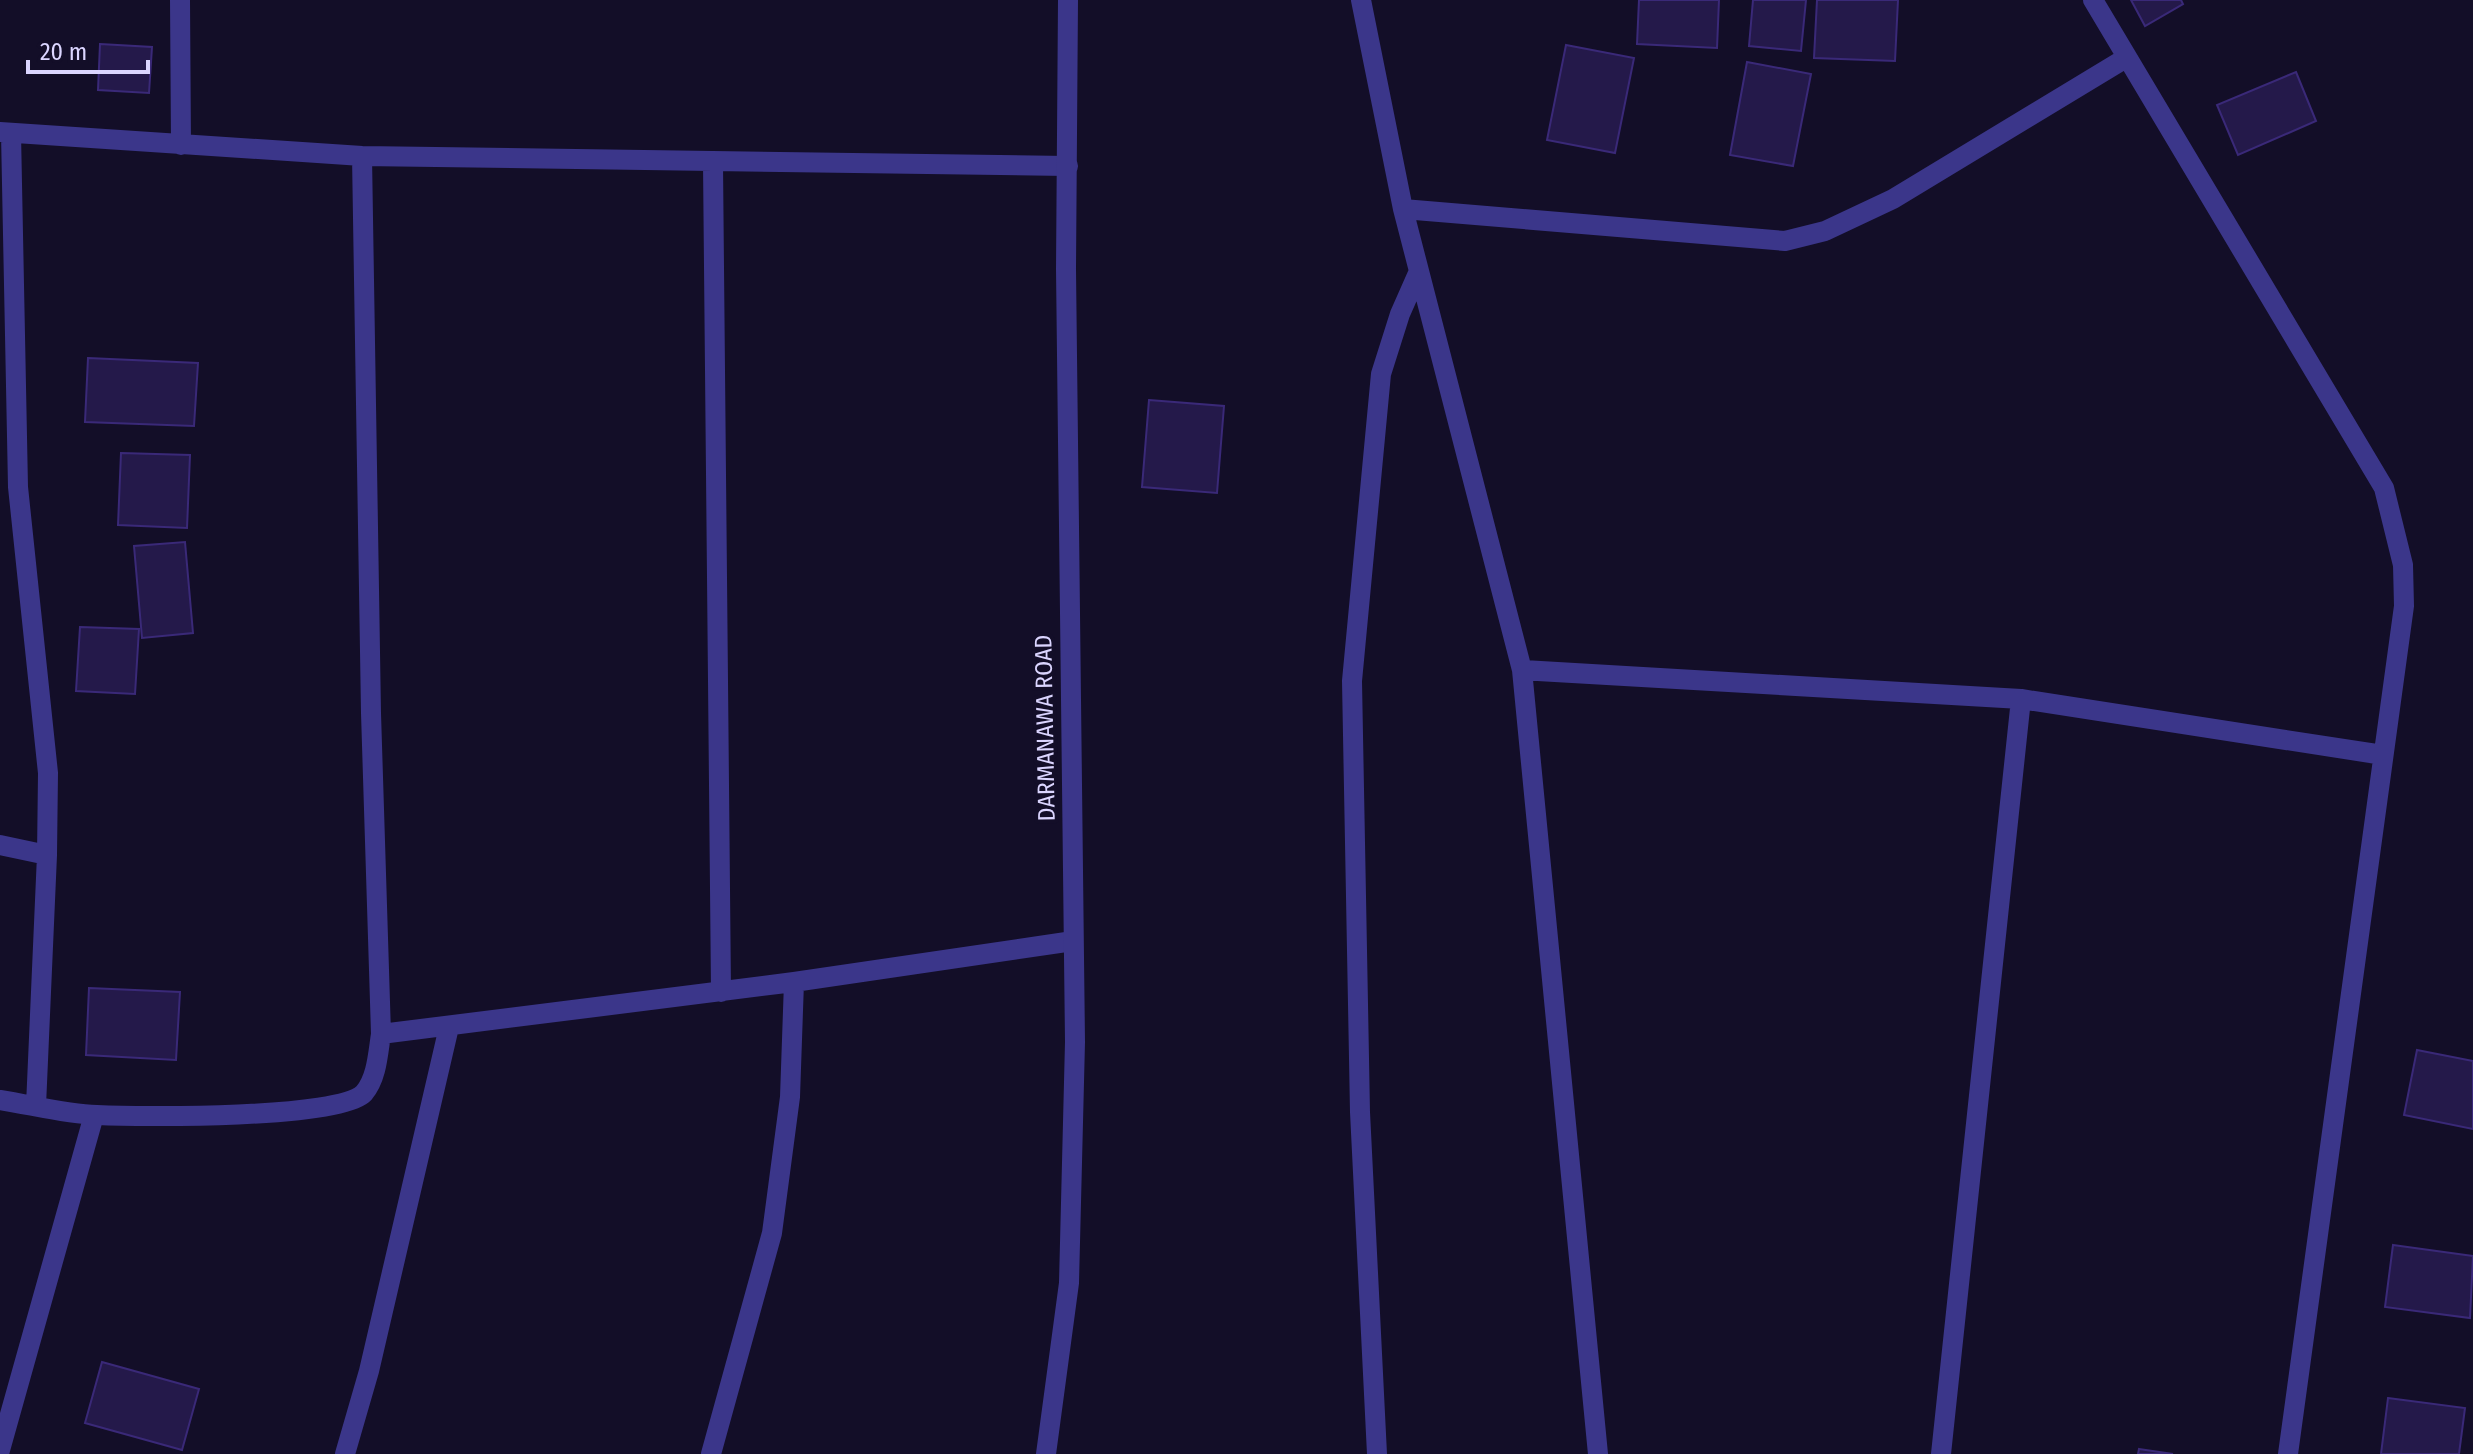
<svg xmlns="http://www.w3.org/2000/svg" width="2473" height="1454" viewBox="0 0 2473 1454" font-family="'Fira Sans Condensed',sans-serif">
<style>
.building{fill:#24194a;stroke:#3a2978;stroke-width:2}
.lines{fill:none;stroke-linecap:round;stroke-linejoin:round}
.minor{stroke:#3b368a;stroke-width:20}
.tertiary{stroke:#3b368a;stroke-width:20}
.labels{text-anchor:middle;stroke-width:8;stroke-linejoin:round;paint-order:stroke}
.street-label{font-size:24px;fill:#dbd5ff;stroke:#130e28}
</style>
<rect width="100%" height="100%" fill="#130e28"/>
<path class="building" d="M1639,0h80l-2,48 -80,-4z
M1753,0h53l-5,51 -52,-5z
M1817,0h81l-3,61 -81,-3z
M2131,0h50l2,4 -38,22z
M100,44l52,3 -3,46 -51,-3z
M1566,45l68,13 -19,95 -68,-13z
M1747,62l64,12 -18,92 -63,-11z
M2296,72l20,49 -78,34 -21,-50z
M88,358l110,5 -4,63 -109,-4z
M1149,400l75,6 -7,87 -75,-6z
M121,453l69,2 -3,73 -69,-3z
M185,542l8,91 -51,5 -8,-92z
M80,627l59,2 -4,65 -59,-3z
M89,988l91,4 -4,68 -90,-5z
M2417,1050l56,11v68l-69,-14z
M2393,1245l80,11 -3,62 -85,-11z
M102,1362l97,27 -17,61 -97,-27z
M2388,1398l77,10 -6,46h-78z
M2139,1449l34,5h-35z"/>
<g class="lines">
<path class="minor" d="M180,0l1,145
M1361,0l42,209 119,461 76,784
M2093,0l291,488 19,77 1,41 -116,848
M0,132l362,24 706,10
M11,133l7,354 30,286 -1,82 -11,251
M713,163l8,829
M1403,209l382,32 40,-10 68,-32 233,-141
M1522,670l499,29 362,56
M0,845l47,10
M381,1034l413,-52 279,-41
M0,1100c32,5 65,14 97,15 43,2 244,4 267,-22 13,-15 14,-40 17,-59l-10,-321 -9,-557
M0,1450l94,-335
M345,1454l24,-83 80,-344
M711,1454l61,-221 18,-136 4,-115
M1377,1454l-17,-342 -8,-431 29,-307 19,-60 19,-43
M1941,1454l80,-755"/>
<path class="tertiary" d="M1046,1454l23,-171 6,-241 -9,-773 2,-269"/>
</g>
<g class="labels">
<g class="street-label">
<text transform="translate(1045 728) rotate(-91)" y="8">DARMANAWA ROAD</text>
</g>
</g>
<path d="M28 60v12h120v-12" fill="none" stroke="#dbd5ff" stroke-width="4"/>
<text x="40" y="60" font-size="24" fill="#dbd5ff" stroke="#130e28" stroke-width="6" paint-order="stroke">20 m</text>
</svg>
